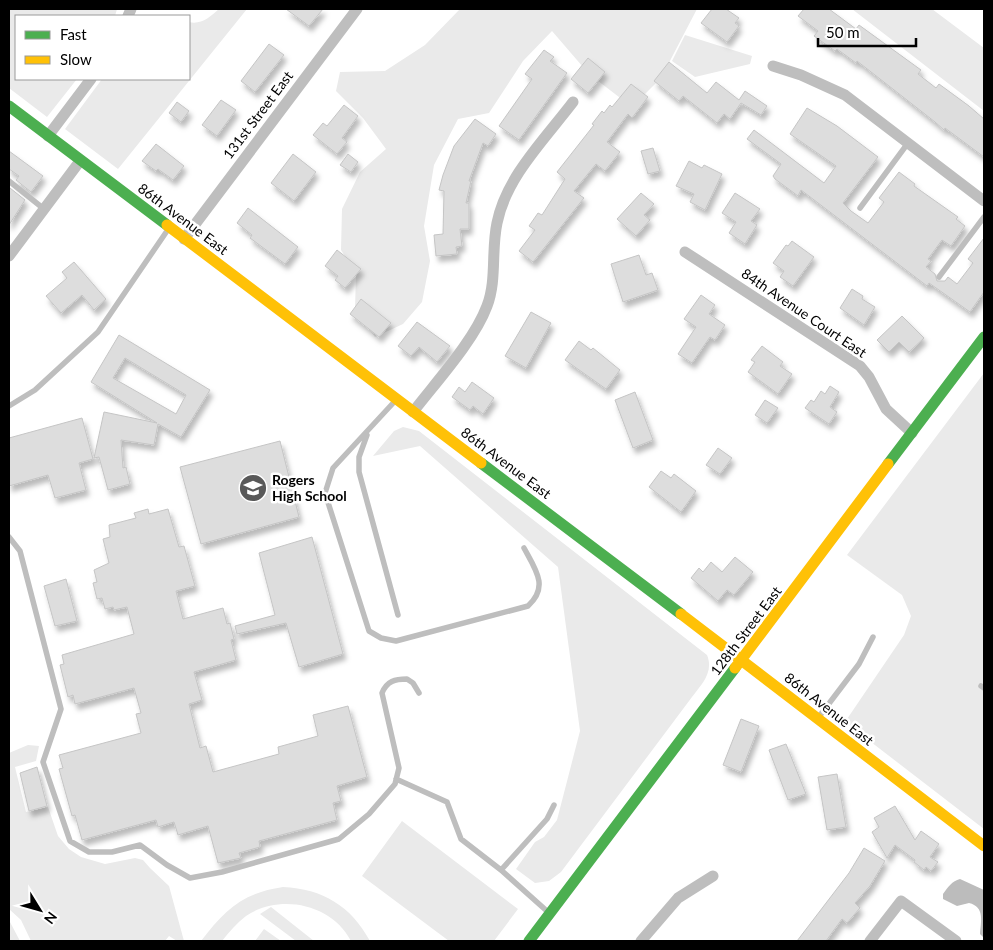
<svg xmlns="http://www.w3.org/2000/svg" width="993" height="950" viewBox="0 0 993 950" font-family="Lato,sans-serif">
<style>
.green{fill:#eaeaea}
.water{fill:#bcbcbc}
.building{fill:#ddd;stroke:#c5c5c5;fill-rule:evenodd;filter:url(#shadow)}
.lines{fill:none;stroke-linecap:round;stroke-linejoin:round}
.lane{stroke:#bebebe;stroke-width:5.5}
.street{stroke:#bebebe;stroke-width:11}
.fast{stroke:#4caf50;stroke-width:11}
.slow{stroke:#ffc107;stroke-width:11}
.labels{text-anchor:middle;stroke-width:5;stroke-linejoin:round;paint-order:stroke}
.street-label{font-size:14px;fill:#000;stroke:#fff}
.poi-label{font-size:14px;font-weight:bold;fill:#000;stroke:#fff;text-anchor:start}
</style>
<defs>
<filter id="shadow"><feDropShadow dx="3" dy="5.5" stdDeviation="2.5" flood-color="#0004"/></filter>
</defs>
<rect width="100%" height="100%" fill="#fff"/>
<path class="green" d="M9,9h108l-2,7h-99v63h61l-30,38 -38,-29z
M219,9h28l-129,160 -53,-40 37,-50h87v-57c12,3 21,-5 30,-13z
M460,9h237l-36,69 -29,29 -43,-33 -37,-43 -29,30 -34,52 -31,6 -24,46 -10,61 6,35 -8,41 -19,22 -28,13 -20,-27 1,-37 -15,-23 1,-41 18,-37 26,-23 -23,-31 -27,-27 4,-19 45,-1 40,-26z
M852,9h80l52,39v63z
M685,35l67,21 -2,8 -55,13 -23,-16z
M984,373v456l-139,-107 59,-87 7,-19 -9,-21 -55,-40z
M403,427l16,4 288,224c7,17 -5,29 -15,42l-131,175 -12,9 -14,2 -19,-14 19,-27 9,-5 13,-17 23,-89 -22,-164 -138,-121 -47,10 21,-25z
M28,745l11,1 -3,15 -21,6 11,45 22,-5 10,29 11,13 12,8 24,7 30,-6 8,2 7,8 19,18 15,55h-7l-8,-5 -4,5h-134l-10,-21 -12,-11v-156z
M402,821l116,88 -24,32h-45l-87,-65z
M283,887c40,2 68,19 87,54h-19c-19,-37 -71,-48 -105,-25 -9,7 -17,16 -24,25h-21c24,-31 41,-48 82,-54z
M271,907l43,34h-18l-36,-27z
M9,921l1,1 10,19h-11z
M264,929l17,12h-26z"/>
<path class="water" d="M960,879l24,11v48l-4,-4c1,-13 5,-27 -11,-31l-12,3 -14,-7v-5c5,-7 9,-13 17,-15z"/>
<path class="building" d="M286,9h37l-14,17z
M712,9h14l13,9 -4,5 4,3 -12,16 -26,-19z
M804,9h25l27,20 3,-4 62,45 -3,4 18,14 3,-4 30,22 15,13v38l-39,-29 -1,2 -9,-8 -78,-61 -1,2 -19,-14 -2,2 -21,-15 4,-5 -20,-15z
M269,44l15,11 -29,37 -14,-11z
M544,50l10,7 -4,4 17,12 -48,67 -20,-14 33,-47 -7,-5z
M588,58l17,14 -17,21 -17,-14z
M669,62l38,31 9,-11 23,18 6,-9 22,15 -6,9 -20,-12 -11,16 -6,-5 -7,9 -34,-27 -4,5 -25,-20z
M631,84l17,13 -16,21 -4,-4 -21,28 13,10 -15,19 -9,-7 -22,27 10,7 -51,64 -14,-11 16,-21 -6,-4 9,-13 4,2 23,-36 -8,-7 37,-47 -2,-1 10,-13 2,2 6,-8 2,2z
M221,100l15,10 -19,26 -15,-11z
M177,102l12,9 -8,11 -12,-9z
M344,105l14,11 -16,22 5,4 -10,12 -24,-19 10,-12 4,3z
M807,108l30,18 41,31 -35,46 8,8 17,12 16,-21 -5,-4 20,-26 16,12 -1,2 44,31 -2,2 9,7 -14,20 -9,-6 -14,19 3,2 -5,6 9,7 2,7h8l3,-4 9,7 16,-21 -5,-4 16,-21v54l-14,20 -41,-29 -2,3 -126,-96 -3,6 -23,-17 -2,-3 8,-12 -34,-25 7,-9 70,53 12,-17 -46,-32z
M475,119l21,15 -8,12 -5,-3 -14,38h2l-5,22h3v26h-9l2,17 -6,1 1,7 -21,2 -2,-21 9,-1 1,-43 -5,-1 4,-15 11,-29z
M156,144l28,22 -11,14 -15,-11 -2,2 -14,-10z
M653,148l7,23 -12,3 -7,-23z
M9,151l34,25 -12,16 -15,-12 3,-4 -10,-7z
M293,154l23,18 -22,29 -23,-18z
M348,154l10,8 -7,10 -11,-7z
M689,161l13,7 2,-3 18,9 -17,36 -15,-8 4,-8 -18,-8z
M10,188l15,12 -16,25v-35z
M641,193l13,11 -10,11 6,5 -14,16 -19,-17z
M735,193l25,16 -9,12 6,4 -12,19 -16,-11 7,-11 -14,-9z
M248,208l50,39 -13,17 -35,-26 2,-3 -15,-12z
M792,241l22,16 -21,29 -13,-9 4,-6 -11,-8 13,-18 2,1z
M337,250l24,19 -16,19 -10,-8 3,-4 -13,-10z
M639,255l7,20 6,-2 6,17 -35,12 -12,-38z
M74,262l32,37 -12,11 -12,-15 -21,18 -15,-17 21,-18 -5,-6z
M852,289l11,7 -1,3 13,8 -11,18 -24,-17z
M701,295l14,10 -6,9 16,11 -10,15 -5,-3 -18,26 -14,-9 18,-27 -12,-8z
M361,299l30,24 -12,14 -29,-23z
M531,312l20,11 -25,45 -21,-12z
M902,316l22,22 -15,14 -10,-10 -10,10 -12,-12z
M417,322l33,24 -13,16 -18,-15 -8,9 -13,-10z
M119,335l91,55 -29,47 -23,-13 -4,21 -33,-5 2,28 3,-1 4,17 -22,6 -9,-33 -5,1 10,-46 53,11 -66,-41zM125,358l61,37 -10,19 -63,-36z
M579,341l12,9 2,-2 27,22 -14,19 -41,-29z
M762,346l21,16 -3,4 12,8 -14,20 -30,-22 7,-10 -4,-2z
M472,382l22,16 -11,16 -10,-8 -3,4 -18,-13 7,-10 6,5z
M830,386l9,6 -9,15 7,5 -8,12 -24,-16 6,-8 3,2 7,-11 4,3z
M635,392l18,48 -20,8 -18,-48z
M765,400l13,8 -11,15 -12,-8z
M82,418l11,41 -14,4 7,27 -31,8 -7,-23 -39,11v-48z
M280,441l19,76 -98,27 -21,-77z
M718,448l14,10 -12,16 -14,-9z
M661,471l10,7 3,-4 22,17 -15,21 -32,-25z
M148,509l1,5 19,-5 11,38 5,-1 11,40 -19,5 7,28 40,-11 4,16 3,-1 4,16 -3,1 5,20 -42,12 8,28 -13,4 11,44 6,-2 7,26 66,-18 -1,-7 40,-11 -5,-21 35,-9 19,71 -30,9 4,15 -8,2 4,17 -78,21 1,6 -21,6 2,5 -23,5 -10,-37 -30,9 -4,-13 -16,5 -2,-7 -74,20 -7,-25 -3,1 -13,-47 4,-1 -4,-13 82,-22 -5,-19 5,-1 -7,-25 -59,16 -2,-9 -5,2 -8,-32 4,-1 -2,-9 72,-21 -7,-27 -13,3 -1,-3 -8,2 -3,-11 -5,1 -4,-16 4,-1 -3,-12 15,-7 -6,-24 7,-2 -1,-12 27,-7 -2,-5z
M312,537l31,117 -44,13 -13,-44 -49,11 -2,-8 40,-11 -16,-62z
M735,557l18,15 -19,23 -7,-5 -9,11 -27,-23 8,-10 4,4 8,-10 11,10z
M66,579l11,42 -22,5 -11,-40z
M741,719l18,7 -18,46 -18,-7z
M786,744l20,50 -18,6 -19,-50z
M37,767l10,39 -18,5 -9,-38z
M837,774l9,53 -19,3 -9,-53z
M895,806l20,34 6,-9 18,13 -9,13 8,5 -7,9 -5,-4 -2,3 -10,-8 1,-2 -20,-15 -8,13 -15,-26 7,-5 -5,-9z
M864,848l21,13 -15,25 -15,17 5,5 -13,15 -5,-4 -16,22h-29l52,-68z"/>
<g class="lines">
<path class="lane" d="M9,181l35,28
M860,208l48,-65
M939,277l45,-60
M395,401l-62,67 -8,25 44,138 12,7 15,3 132,-35c21,-19 8,-36 -4,-58
M9,406l26,-16 63,-58 71,-104
M367,435l-8,22v15l39,143
M9,537l11,14 41,158 -18,53 27,79 19,11h23l28,-7 27,20 23,13 32,-6 117,-33 30,-25 26,-30 4,-16 -17,-75c5,-12 13,-14 25,-14l6,4 6,10
M981,686l3,2
M818,718l41,-54 14,-27
M396,779l51,23 14,37 40,31
M548,912l-47,-42 46,-51 7,-14"/>
<path class="street" d="M128,16l3,-7
M773,66l28,9 44,20 139,106
M48,136l43,-57
M184,239l173,-230
M685,252l175,114 9,11 17,32 26,24
M9,256l71,-95
M413,412c23,-30 61,-71 74,-106 10,-26 4,-55 10,-83 9,-46 48,-84 76,-121
M641,941l37,-43 35,-22
M870,941l31,-40 55,40"/>
<path class="fast" d="M9,106l158,119
M481,463l200,151
M888,464l96,-127
M529,941l206,-273"/>
<path class="slow" d="M167,225l314,238
M681,614l303,232
M735,668l153,-204"/>
</g>
<defs>
<symbol id="school-disc" viewBox="-11 -11 22 22"><circle r="9.5" fill="#595959" stroke="#fff"/><path d="M0-5L7-2L0 1L-7-2ZM-4 1L0 2.5L4 1V4Q0 6-4 4Z" fill="#fff"/></symbol>
</defs>
<g fill-rule="evenodd">
<use href="#school-disc" x="237" y="472" width="32" height="32"/>
</g>
<g class="labels">
<g class="street-label">
<text transform="translate(258 115) rotate(-53)" y="5">131st Street East</text>
<text transform="translate(183 219) rotate(37)" y="5">86th Avenue East</text>
<text transform="translate(804 313) rotate(34)" y="5">84th Avenue Court East</text>
<text transform="translate(506 463) rotate(37)" y="5">86th Avenue East</text>
<text transform="translate(746 631) rotate(-53)" y="5">128th Street East</text>
<text transform="translate(829 709) rotate(38)" y="5">86th Avenue East</text>
</g>
<g class="poi-label">
<text x="272" y="485">Rogers<tspan x="272" dy="16">High School</tspan></text>
</g>
</g>
<rect width="993" height="950" fill="none" stroke="#000000" stroke-width="20"/>
<rect x="15" y="15" width="175" height="65" fill="#ffffff" stroke="#999999"/>
<rect x="25" y="31" width="25" height="8" fill="#4caf50" stroke="#999999"/>
<text x="60" y="40" font-size="15" fill="#000000">Fast</text>
<rect x="25" y="56" width="25" height="8" fill="#ffc107" stroke="#999999"/>
<text x="60" y="65" font-size="15" fill="#000000">Slow</text>
<g transform="translate(40 910) rotate(127)" stroke="#ffffff" stroke-width="4" paint-order="stroke">
<path d="M0-4L9 19L0 12L-9 19Z" fill="#000000"/>
<text y="-8" font-size="14" font-weight="bold" text-anchor="middle" fill="#000000">N</text>
</g>
<path d="M818 38v8h98v-8" fill="none" stroke="#000000" stroke-width="2.5"/>
<text x="826" y="38" font-size="15" fill="#000000" stroke="#ffffff" stroke-width="4" paint-order="stroke">50 m</text>
</svg>
